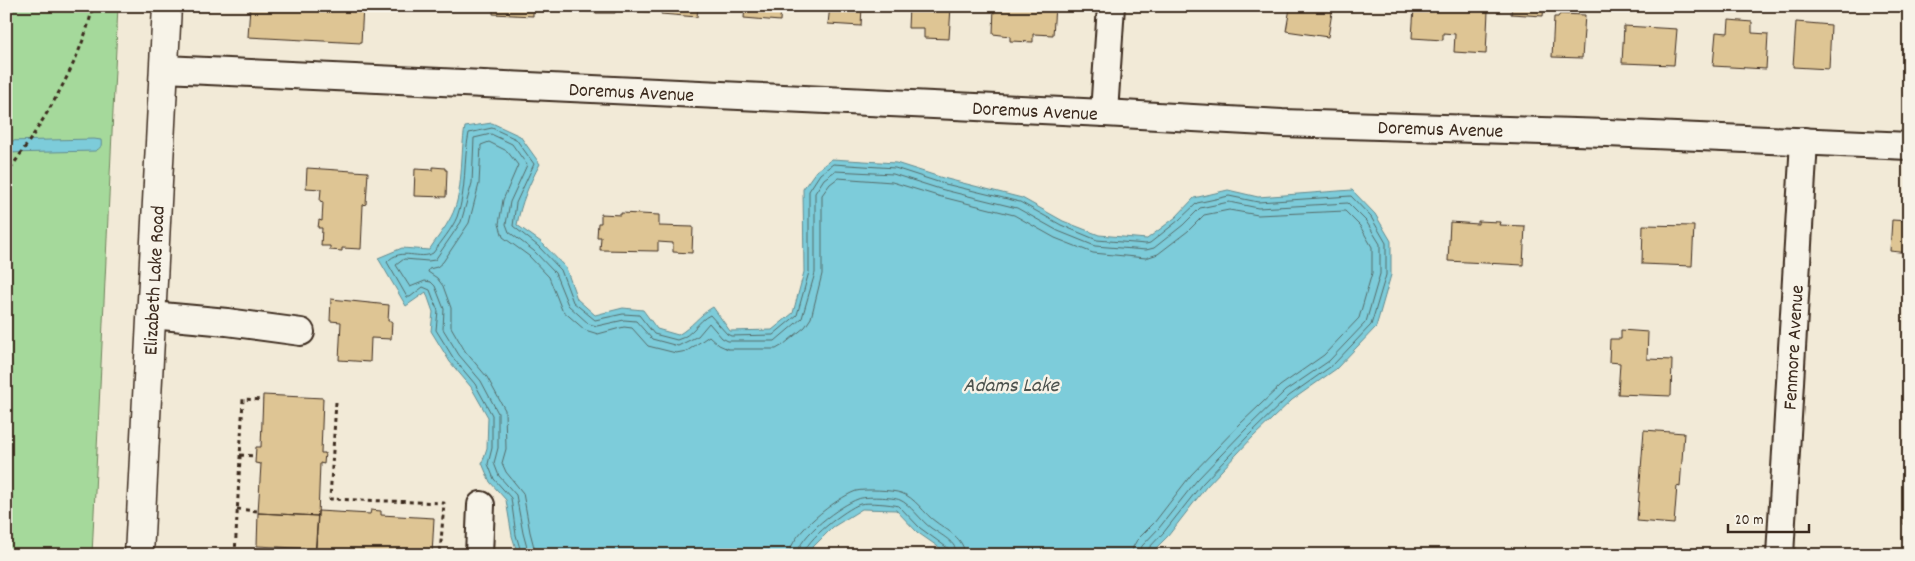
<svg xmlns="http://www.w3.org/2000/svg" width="1915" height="561" viewBox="0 0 1915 561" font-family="Dekko,sans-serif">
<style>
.green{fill:#a5d99b;stroke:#70825c}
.water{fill:#7dccda;stroke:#638b8f}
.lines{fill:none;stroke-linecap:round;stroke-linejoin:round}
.shore{stroke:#556b69;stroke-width:1}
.building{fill:#dec594;stroke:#3b2a1e}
.minor-casing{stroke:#3b2a1e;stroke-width:30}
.major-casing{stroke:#3b2a1e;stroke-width:31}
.path{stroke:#3b2a1e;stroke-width:3;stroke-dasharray:4 4;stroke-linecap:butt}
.minor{stroke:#f7f3e8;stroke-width:26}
.major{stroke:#f7f3e8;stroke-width:28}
.labels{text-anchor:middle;stroke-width:5;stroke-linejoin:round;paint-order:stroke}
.street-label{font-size:20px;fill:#3b2a1e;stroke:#f7f3e8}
.water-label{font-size:21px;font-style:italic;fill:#4c524d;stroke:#f7f3e8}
</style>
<rect width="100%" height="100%" fill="#f2ead7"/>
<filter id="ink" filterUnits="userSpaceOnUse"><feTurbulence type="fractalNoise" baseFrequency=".02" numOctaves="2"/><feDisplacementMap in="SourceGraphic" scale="10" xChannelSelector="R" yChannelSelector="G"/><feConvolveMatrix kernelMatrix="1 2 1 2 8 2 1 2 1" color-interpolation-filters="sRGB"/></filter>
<g filter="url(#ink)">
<path class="green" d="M6,6h112l-26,549h-86z"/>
<path class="water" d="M492,123l28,13 20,28c-11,20 -19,39 -23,61l24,17 25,26 11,31 18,16 28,-7 20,2 14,19 21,6c14,-8 21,-20 35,-28l17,24 42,-1 21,-17 11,-41 -1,-83 13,-18 16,-12 64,4 47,15 79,20 41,23 36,14 48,4 29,-22 18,-19 34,-8 30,7 94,-7 23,24 16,27v34l-15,52 -40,42 -44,31 -39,37 -47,50 -38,49 -19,19h-199l-33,-23 -21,-22 -34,-1 -29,18 -23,23 -2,5h-290l-6,-19 -6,-36 -16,-18 -8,-19 5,-15 1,-31 -17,-30 -21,-25 -19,-31 2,-19 -7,-20 -20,14 -28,-48 24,-10 27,2c7,-11 16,-21 22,-33 13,-24 9,-63 14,-90z
M94,139l7,1c1,6 0,8 -6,11l-89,2v-12z"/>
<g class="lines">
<path class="shore" d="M522,555l-6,-20 -5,-37 -17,-19 -6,-15 4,-16v-33l-17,-31 -21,-25 -18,-29 2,-19 -8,-21 -7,-3 -13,10h-3l-20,-35c14,-16 33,-1 46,-9 8,-11 19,-24 24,-36 10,-27 6,-56 12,-84l23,-5 24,11 18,25 -18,39 -3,23 25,20 23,24 12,32 22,18 28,-6 16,1 15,19 23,6c17,-5 20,-19 33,-25l17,19 4,2 42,-1 24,-20 12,-43v-81l11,-17 13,-10 62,4 46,15 79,19 41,23 36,15 49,4 4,-1 29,-23 18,-17 32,-7 29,6 93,-6 20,21 15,26v32l-15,50 -38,40 -44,31 -39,38 -48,50 -38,48 -17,18 -1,5
M529,555l-6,-22 -7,-38 -17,-19 -5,-13 4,-15v-35l-17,-32 -22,-26 -16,-26 1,-20 -9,-23 -4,-4 -6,-1 -15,6 -14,-22 8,-6 24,2 7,-1 26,-38 11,-39 2,-45 17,-4 21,10 15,21 -17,37 -4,22 3,8 25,19 21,22 13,32 21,19 8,2 27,-6 12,1 16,18 26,7 20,-10 11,-13 13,15 6,3h47l27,-23 13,-45v-80l9,-14 11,-8 58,3 47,15 77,19 41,23 37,15 51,4 8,-2 29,-23 17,-17 29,-6 29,6 90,-5 18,18 14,23v30l-14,48 -37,39 -44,30 -40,39 -48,50 -38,48 -17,18 -3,9
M536,555l-6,-23 -7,-39 -17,-21 -4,-9 4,-14 -1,-39 -18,-33 -22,-26 -14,-24v-19l-8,-22 -6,-8 -9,-6 1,-3 8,-2 6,-5 26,-39 10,-39 2,-39 8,-3 18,9 11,14 -15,35 -4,24 4,13 26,19 20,21 13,33 23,20 13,4 26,-7 8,1 16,18 28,7 11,-2 22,-15 10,9 9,4h48l7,-4 22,-18 6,-9 11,-44v-79l8,-11 8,-6 54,4 46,14 76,19 41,23 38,15 53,5 12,-4 30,-23 16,-16 25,-5 29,5 87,-4 15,15 12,21v26l-13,45 -35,37 -44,31 -40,38 -49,51 -37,48 -17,17 -4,7 -1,8
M789,555c1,-21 47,-57 67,-64 8,-2 37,-1 45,2 14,4 23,21 35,29 12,9 28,16 29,33
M797,555c1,-19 44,-50 61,-56 6,-3 36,-2 42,1 10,4 21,21 31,28 10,7 26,14 26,27
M803,555c2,-15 43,-46 57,-51 7,-2 31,0 39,2l21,22 29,21 2,6"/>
</g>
<path class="building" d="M250,6h113l-2,37 -113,-6z
M428,6h43v2z
M493,6h40v10l-40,-2z
M576,6h40l-1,7h-21v-1l-18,-1z
M624,6h26v6l-27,-1z
M662,6h36l-1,11 -36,-3z
M745,6h36l-1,15 -36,-3z
M830,6h32l-1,20 -33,-2z
M909,6h42l-2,33 -25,-1v-10h-16z
M994,6h61l-2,29 -20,-1v8l-23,-1v-5l-17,-2z
M1286,6h47l-5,31 -42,-6 4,-23z
M1512,6h32l-1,10 -32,-2z
M1414,7l74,4 -2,43 -32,-2 1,-18 -12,-1v7l-31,-2z
M1560,14l25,1 -3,43 -30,-1 2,-40h4z
M1729,20l23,2v11l16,1 -2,35 -53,-3 3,-34 12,1z
M1796,22l35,3 -2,44 -36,-2z
M1624,26l53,3 -3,36 -52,-2z
M433,167l12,1v2h2l-1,27 -32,-1 1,-27 18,1z
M307,168l61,4 -2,32 -3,1 -2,44 -19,-1v3l-12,-1v-4h-9l1,-18h-4l1,-8 3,1 1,-19 -3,-1 1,-12 -15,-1z
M621,213l38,2v11l34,1 -1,26 -19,-1v-9l-15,-1v9l-58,-1 1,-13h-4l1,-14h3v-9l20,1z
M1892,220l17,1v32l-19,-2z
M1478,221l22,1 -1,3 26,1 -2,39 -75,-4 2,-39 28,2z
M1643,225l51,1 -2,40 -50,-2z
M331,299l58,6 -1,16h4l-1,18 -20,-1 -1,24 -31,-2 2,-38 -11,-1z
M1621,330l27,2 -1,27 25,1 -1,36 -53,-2 2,-31 -11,-1 1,-23h11z
M263,395l60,3 -2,55h4l-1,11 -4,-1 -2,53 -60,-3 3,-49 -6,-1 1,-16h5z
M1644,430l40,3 -4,54 -3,-1 -3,38 -37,-3z
M1905,482h4v43l-6,-1z
M371,510l10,1v4l53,3 -2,37h-117l3,-44 52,3z
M258,513l60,3 -2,33 -59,-3z"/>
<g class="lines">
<defs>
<g id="minor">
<path id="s1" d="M164,69l940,44 178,10 325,10 302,13"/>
<path d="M1104,113l7,-107"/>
<path d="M151,315l76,7 74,10"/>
<path d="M479,555l2,-50"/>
<path id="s2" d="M1780,555l24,-414"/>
</g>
<g id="major">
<path id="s3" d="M139,555l28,-549"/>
</g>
</defs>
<use href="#minor" class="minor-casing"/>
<use href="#major" class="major-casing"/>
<path class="path" d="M6,175c35,-50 74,-109 87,-169
M336,402l-6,97 114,4 -4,52
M240,455l15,1
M237,509l21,2
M235,555l8,-156 20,1
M279,555l1,-8"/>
<use href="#minor" class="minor"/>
<use href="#major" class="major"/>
</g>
</g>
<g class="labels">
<g class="street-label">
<text dy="7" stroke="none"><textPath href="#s1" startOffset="468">Doremus Avenue</textPath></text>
<text dy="7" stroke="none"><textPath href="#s1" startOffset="872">Doremus Avenue</textPath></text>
<text dy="7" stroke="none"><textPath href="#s1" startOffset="1278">Doremus Avenue</textPath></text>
<text dy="7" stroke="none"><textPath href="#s3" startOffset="275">Elizabeth Lake Road</textPath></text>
<text dy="7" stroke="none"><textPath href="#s2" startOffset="208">Fenmore Avenue</textPath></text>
</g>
<g class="water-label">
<text x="1011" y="391">Adams Lake</text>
</g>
</g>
<rect width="1915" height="561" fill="none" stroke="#f7f3e8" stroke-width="25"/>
<rect x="12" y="12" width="1890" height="536" fill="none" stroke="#3b2a1e" stroke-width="2" filter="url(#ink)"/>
<path d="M1728 524v8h81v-8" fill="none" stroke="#3b2a1e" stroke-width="2.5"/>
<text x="1735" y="524" font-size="15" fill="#3b2a1e" stroke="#f7f3e8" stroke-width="4" paint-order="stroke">20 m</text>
</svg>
